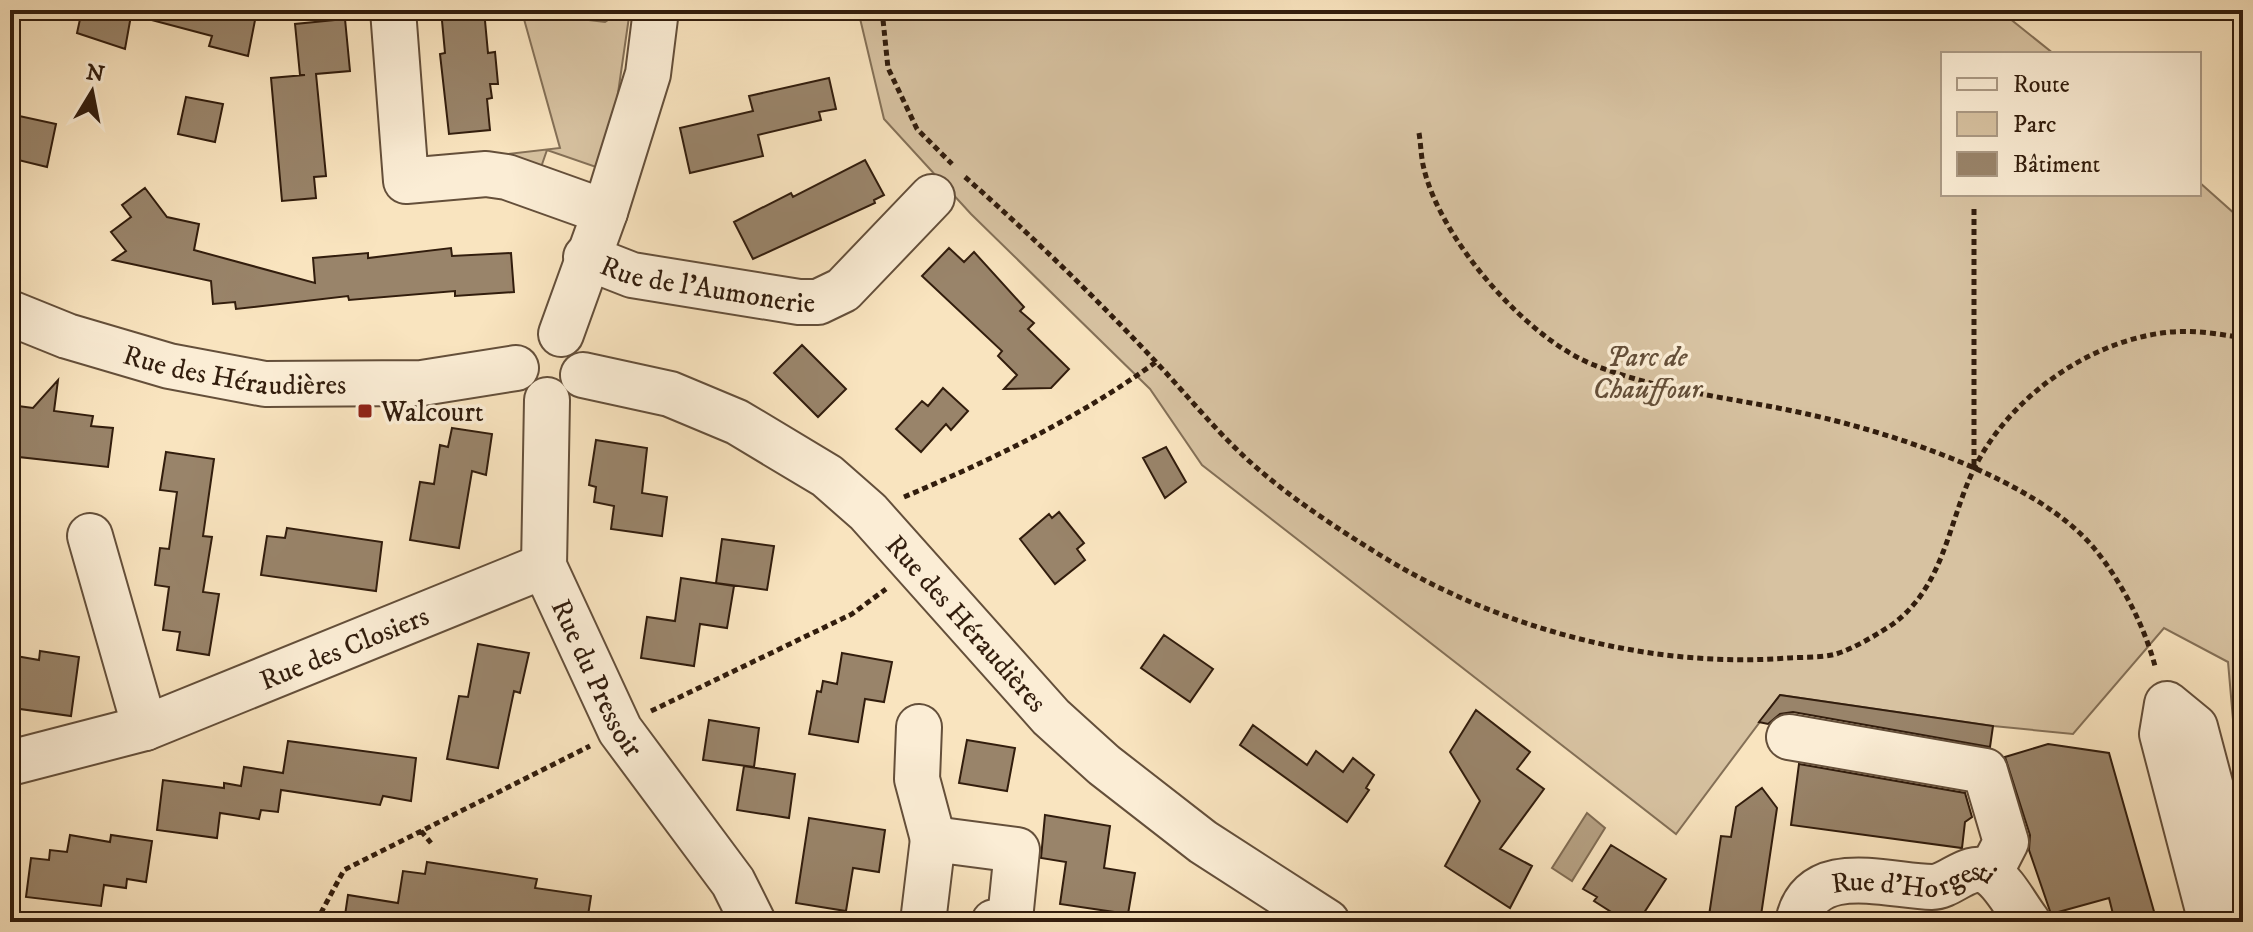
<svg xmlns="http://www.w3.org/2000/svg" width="2253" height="932" viewBox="0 0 2253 932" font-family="'IM FELL DW Pica',serif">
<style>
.green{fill:#d7c2a1;stroke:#847057;stroke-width:2}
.water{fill:#b5a082;stroke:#816c53;stroke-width:2}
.building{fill:#99846a;stroke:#321d0d;stroke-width:2}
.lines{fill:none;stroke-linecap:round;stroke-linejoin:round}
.minor-casing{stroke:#644f3a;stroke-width:48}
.path{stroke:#321d0d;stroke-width:5;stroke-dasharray:6 4;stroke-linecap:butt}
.minor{stroke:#fbedd5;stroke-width:44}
.poi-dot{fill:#8f2418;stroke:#fbedd5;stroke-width:3}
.labels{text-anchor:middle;stroke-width:7;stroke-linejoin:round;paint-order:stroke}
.street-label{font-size:28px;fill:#321d0d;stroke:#fbedd5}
.park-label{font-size:28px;font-style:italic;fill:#644f39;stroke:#fbedd5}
.poi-label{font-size:28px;fill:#321d0d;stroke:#fbedd5;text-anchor:start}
</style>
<rect width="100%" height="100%" fill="#f9e4bf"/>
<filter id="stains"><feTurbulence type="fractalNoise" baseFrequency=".0025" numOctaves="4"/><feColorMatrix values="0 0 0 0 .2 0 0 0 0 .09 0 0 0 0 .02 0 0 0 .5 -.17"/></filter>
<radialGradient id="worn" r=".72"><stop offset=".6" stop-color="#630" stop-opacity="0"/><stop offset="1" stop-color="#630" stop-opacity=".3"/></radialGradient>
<path class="green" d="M623,10h7l-14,97 -20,60 -49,-17 -8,23 -48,-17 69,-8 -38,-136 83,10z
M858,10h1141l55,44h-111v140h256v-12l36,32 8,2v540l-7,-2 -8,-92 -64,-34 -91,106 -80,-8 -213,-31 -104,139 -474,-369 -52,-76 -179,-175 -87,-95z"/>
<path class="water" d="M1587,813l18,15 -33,53 -20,-13z"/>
<path class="building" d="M82,10h50l-7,39 -48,-16z
M145,10h112l-9,46 -39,-10 3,-10 -68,-18z
M441,10h43l4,43 7,-1 3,32h-8l2,14 -5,1 3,31 -41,4 -9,-80 5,-1z
M345,19l5,52 -34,3 10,102 -12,1 2,21 -34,3 -11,-123 34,-3h-5l-5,-51z
M829,78l7,31 -17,3 2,8 -63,15 5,21 -73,17 -10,-45 73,-17 -4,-15z
M186,97l37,7 -8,38 -37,-8z
M10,114l46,10 -9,43 -37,-9z
M865,160l19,35 -10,5 1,3 -122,56 -19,-37 57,-29 2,4z
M145,188l22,29 32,7 -5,26 121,33 -2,-25 55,-5v5l83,-10 1,8 59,-3 3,39 -59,4v-5l-106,9 -1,-4 -112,13 -1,-7 -22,2 -2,-23 -98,-21 13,-9 -15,-19 20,-15 -9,-12z
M949,248l15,14 10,-10 50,55 -4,4 14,12 -6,6 41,40 -18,19 -47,1 13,-14 -19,-19 4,-5 -80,-75z
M802,345l44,44 -28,28 -44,-44z
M58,380l-4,31 39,5 -2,10 22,2 -5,39 -98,-11v-51l23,3z
M943,388l25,23 -17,19 -5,-6 -25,28 -25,-23 26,-28 6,5z
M452,428l40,6 -6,41 -14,-4 -13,77 -49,-8 10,-58 14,2 6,-39 8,2z
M596,440l51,8 -5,45 25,4 -5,39 -51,-7 3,-23 -20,-4 2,-15 -7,-2z
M1166,447l20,35 -21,16 -22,-40z
M166,452l48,7 -11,77 9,1 -9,55 16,2 -10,61 -32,-5 3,-18 -17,-2 6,-43 -14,-2 5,-37 9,1 8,-57 -17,-2z
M1059,512l25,31 -7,6 8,11 -30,24 -35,-45 29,-25 3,4z
M287,528l95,14 -6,49 -115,-16 6,-39 18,2z
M722,539l52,7 -7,44 -51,-7z
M681,578l53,8 -7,42 -27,-4 -6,42 -53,-8 6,-41 28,4z
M1164,635l49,34 -23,33 -49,-34z
M478,644l51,9 -9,40 -6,-2 -16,77 -51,-9 12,-63 9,1z
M40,651l39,6 -8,59 -58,-8 -3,-6v-47l29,5z
M842,653l50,9 -8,40 -19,-3 -7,43 -49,-8 8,-43 4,1 2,-11 14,3z
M1780,695l213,31 -3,21 -197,-35 -13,2 -12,10 -9,-2z
M1476,710l54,42 -13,17 27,20 -44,60 32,17 -22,42 -65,-42 35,-65 -30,-49z
M709,720l50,8 -5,39 -51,-7z
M1253,725l54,40 9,-14 27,21 10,-14 21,17 -8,13 3,2 -22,32 -107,-77z
M967,740l48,8 -8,43 -48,-8z
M288,741l128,17 -5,43 -28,-5 -3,9 -99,-15 -3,22 -17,-2 -2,9 -39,-6 -3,25 -60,-8 6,-50 61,8v-5l17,3 3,-19 39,6z
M2048,744l61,9 48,169h-42l-6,-24 -58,16 -22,-64 1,-15 -25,-78z
M1799,764l166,29 7,24 -7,5 -3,26 -171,-23z
M744,766l51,8 -6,44 -52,-8z
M1762,788l15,20 -17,114h-52l13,-86 10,1 5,-30z
M1045,815l65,11 -6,42 31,5 -7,41 -68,-10 6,-42 -25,-4z
M809,818l76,12 -6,42 -26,-4 -7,43 -50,-8z
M70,835l40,7 1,-7 41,6 -6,41 -19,-3 -1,9 -22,-3 -3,21 -75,-9 5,-39 18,2 1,-10 17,2z
M1611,845l55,34 -28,43h-11l-33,-21 3,-4 -14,-8z
M427,862l110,17 -2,9 56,8 -4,26h-135l-23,-4v4h-85l4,-27 50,8 5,-32 22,3z"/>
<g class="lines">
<defs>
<g id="minor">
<path d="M393,10l13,171 80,-7 21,3 98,35"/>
<path id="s1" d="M586,257l46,18 167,27h19l25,-12 89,-93"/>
<path id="s2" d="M10,313l57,23 102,30 96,18 157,-1 94,-15"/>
<path d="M561,334l44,-122 43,-138 8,-64"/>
<path id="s3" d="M583,375l87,19 67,28 90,54 41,36 183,205 53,48 99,77 124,80"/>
<path id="s4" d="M547,400l-3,166 76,164 113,152 20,40"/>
<path d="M90,536l55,192"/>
<path d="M919,727l-2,52 16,60"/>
<path d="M1789,737l196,34 21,71 -16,31"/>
<path id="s5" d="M10,763l135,-35 399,-162"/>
<path d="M923,922l10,-83 84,11 -7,69 -16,3"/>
<path id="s6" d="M1798,922c13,-63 89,-36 134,-35 19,0 37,-26 57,-14 15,9 28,35 39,49"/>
<path d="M2211,922l-49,-188 5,-30 28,23 48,181"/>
</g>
</defs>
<use href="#minor" class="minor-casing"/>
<path class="path" d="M882,10l6,58 29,61 35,35
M1419,133c2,12 2,25 5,36 17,71 103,170 170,196 68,27 142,33 213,49 86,19 229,65 287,134 27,33 50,77 61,118
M965,177c66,58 130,120 191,185 31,33 59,68 93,99 40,36 86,66 131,94 118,73 269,114 408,103 15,-1 34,0 48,-4 17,-5 42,-20 57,-30 52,-39 55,-102 81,-155 35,-72 117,-130 197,-137 24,-2 49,2 72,6
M1974,209v258
M904,497c87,-37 175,-79 252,-135
M651,711l201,-97 34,-25
M421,831l10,12
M316,922l28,-52 246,-124"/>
<use href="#minor" class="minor"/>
</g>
<rect class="poi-dot" x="357" y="403" width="16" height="16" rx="4"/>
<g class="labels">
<g class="street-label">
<text dy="10" stroke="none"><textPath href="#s1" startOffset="126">Rue de l’Aumonerie</textPath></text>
<text dy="10" stroke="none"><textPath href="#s2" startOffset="234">Rue des Héraudières</textPath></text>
<text dy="10" stroke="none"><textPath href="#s3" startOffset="470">Rue des Héraudières</textPath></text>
<text dy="10" stroke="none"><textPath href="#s5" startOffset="354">Rue des Closiers</textPath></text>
<text dy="10" stroke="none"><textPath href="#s4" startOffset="290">Rue du Pressoir</textPath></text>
<text dy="10" stroke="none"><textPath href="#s6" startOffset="138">Rue d'Horgesti</textPath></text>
</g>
<g class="park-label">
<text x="1647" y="366">Parc de<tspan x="1647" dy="32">Chauffour</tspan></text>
</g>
<g class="poi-label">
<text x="381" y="421">Walcourt</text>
</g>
</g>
<rect width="2253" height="932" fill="none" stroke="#f9e4bf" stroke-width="40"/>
<rect x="12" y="12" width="2229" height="908" fill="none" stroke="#321d0d" stroke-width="4"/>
<rect x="20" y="20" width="2213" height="892" fill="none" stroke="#321d0d" stroke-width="2"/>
<rect x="1941" y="52" width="260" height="144" fill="#fbedd5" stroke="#ab9a85" stroke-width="2"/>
<rect x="1957" y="78" width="40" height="12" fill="#fbedd5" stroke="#ab9a85" stroke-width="2"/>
<text x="2013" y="92" font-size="24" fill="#321d0d">Route</text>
<rect x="1957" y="112" width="40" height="24" fill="#d7c2a1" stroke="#ab9a85" stroke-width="2"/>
<text x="2013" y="132" font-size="24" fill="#321d0d">Parc</text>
<rect x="1957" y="152" width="40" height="24" fill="#99846a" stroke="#ab9a85" stroke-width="2"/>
<text x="2013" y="172" font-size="24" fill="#321d0d">Bâtiment</text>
<g transform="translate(92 92) rotate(10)" stroke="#fbedd5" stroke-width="6" paint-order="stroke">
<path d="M0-6L14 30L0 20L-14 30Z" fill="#321d0d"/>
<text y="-12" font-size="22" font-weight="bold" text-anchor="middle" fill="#321d0d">N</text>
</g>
<rect width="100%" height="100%" filter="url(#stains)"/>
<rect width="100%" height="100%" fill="url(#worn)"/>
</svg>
